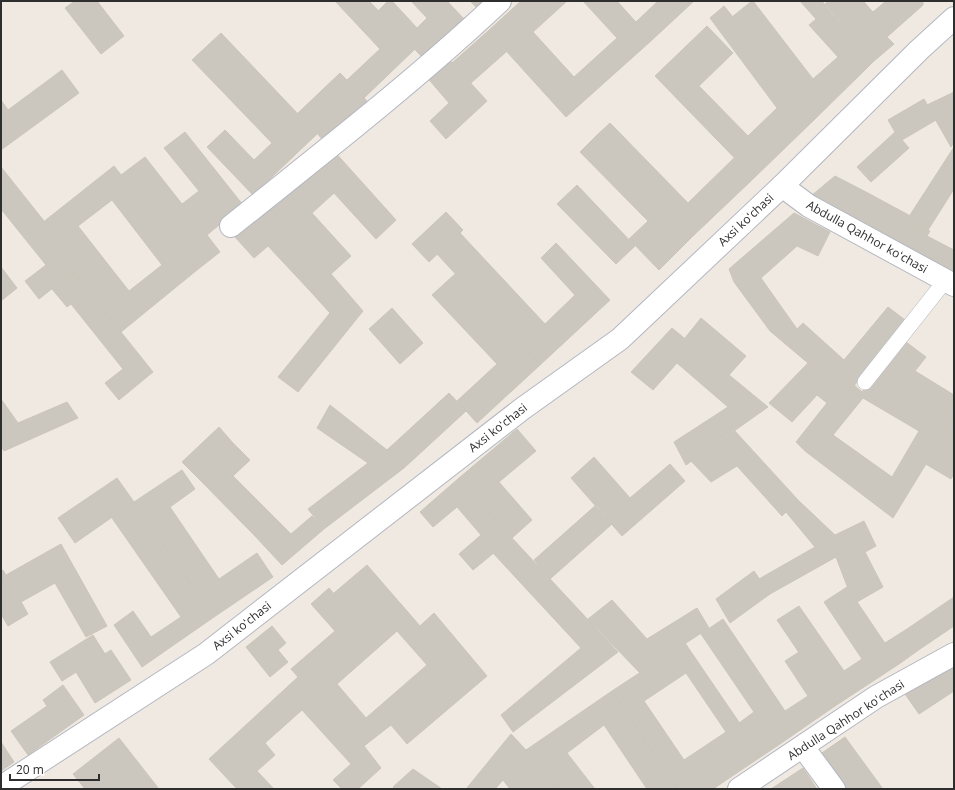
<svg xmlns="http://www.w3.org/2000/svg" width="955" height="790" viewBox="0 0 955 790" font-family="'Open Sans',sans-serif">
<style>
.building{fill:#cbc7bf;stroke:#cbc5ba;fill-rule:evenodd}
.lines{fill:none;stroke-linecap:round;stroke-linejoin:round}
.service-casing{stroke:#b4b7c1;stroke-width:16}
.minor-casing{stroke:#b4b7c1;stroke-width:24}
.tertiary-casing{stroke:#b4b7c1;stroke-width:24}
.service{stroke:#fff;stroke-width:15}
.minor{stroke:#fff;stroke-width:22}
.tertiary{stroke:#fff;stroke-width:22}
.labels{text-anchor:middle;stroke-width:3.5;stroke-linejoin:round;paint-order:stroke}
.street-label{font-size:12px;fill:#2e2e2e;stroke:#fff}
</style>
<rect width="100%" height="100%" fill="#efe9e1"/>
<path class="building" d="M75,1h22l27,35 -23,18 -36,-46z
M335,1h34l46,48 -51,49 -17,-18 33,-31z
M388,1h4l25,27 10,-10 -16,-17h36l18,19 -41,39 -46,-48z
M470,1h19l-9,10z
M521,1h46l-34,31 41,45 43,-39 -34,-37h34l35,39 -86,77 -78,-86z
M658,1h36l-42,39 -16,-18z
M752,1h1l60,78 25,-22 -29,-32 19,-16 46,52 -59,58 -83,-102z
M800,1h22l6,8 -12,10z
M829,1h34l10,11 13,-11h37v4l-36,32 7,7 -20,17 -49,-57z
M724,6l91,113 -61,59 -99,-102 52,-50 26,27 -34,33 49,50 29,-28 -67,-90z
M488,31l18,21 -35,31 -19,-20z
M221,33l96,101 -64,61 -46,-48 18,-17 29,30 18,-17 -80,-83z
M446,56l41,45 -41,38 -16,-18 19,-18 -24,-28z
M62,70l17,23 -78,57v-50l7,10z
M340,73l29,30 -43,40 -28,-30z
M954,92v20l-10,6 10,9v15l-3,5 -24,-42z
M924,99l12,21 -34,20 -7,-8 -7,-12z
M954,112v15l-10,-9z
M610,123l78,80 46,-45 20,20 -61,58 -97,-100z
M185,132l58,73 -36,30 13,17 -23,18 -76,-95 24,-18 37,47 17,-13 -35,-43z
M895,132l14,16 -38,34 -14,-15z
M596,136l97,100 -34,34 -30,-31 19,-18 -68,-69z
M954,147v42l-26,41 -14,-7 2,-4 -6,-4z
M333,150l63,70 -20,19 -42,-46 -22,20 39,43 -20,18 -62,-67z
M114,166l83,104 -76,62 -84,-105zM112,200l50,65 -33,26 -51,-65z
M1,167l43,54 -7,6 36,45 -34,27 -14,-18 21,-16 -45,-56z
M835,176l31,16 -14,27 -41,-23z
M577,185l58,61 -19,18 -59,-60z
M866,192l50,27 -14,26 -50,-26z
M269,207l62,67 -20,18 -43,-46 -14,12 -19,-21z
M446,212l17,18 -34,32 -17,-18z
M794,213l36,19 -12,24 -21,-10 -36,32 36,51 6,-6 41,37 44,-53 17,13 -55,71 -39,-31 -3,3 -38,-32 -36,-49 -5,-13z
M914,223l16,8 -3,5 27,14v22l-52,-27z
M460,233l85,91 30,-29 -34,-37 15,-15 54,57 -70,65 -103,-111z
M1,267l16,21 -16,13z
M73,272l80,100 -34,28 -14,-17 18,-14 -52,-65 -4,3 -15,-18z
M331,274l32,37 -65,81 -20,-15 52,-64 -19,-21z
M455,274l85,91 -63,58 -20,-22 40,-37 -65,-69z
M392,308l31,35 -23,21 -31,-35z
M701,318l45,38 -17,19 -44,-37z
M672,328l96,79 -82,58 -12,-23 54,-35 -51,-44 -24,27 -22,-18z
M906,342l20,15 -11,14 39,24v23l-77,-44z
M811,360l39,31 -45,60 -9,-9 31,-39 -10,-8 -25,27 -23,-19z
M877,374l75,43 -28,46 2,1 -33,54 -88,-67 49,-66 8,7zM863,398l56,33 -27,46 -59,-42z
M449,393l17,18 -50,46 -17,-18z
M1,399l17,24 49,-21 11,16 -74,33 -3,-5z
M330,405l57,45 17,18 -80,61 -16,-20 60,-46 -51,-35z
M952,417l2,1v56l-3,5 -27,-16z
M219,427l14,16 -36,34 -15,-15z
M517,429l19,22 -37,31 33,38 -20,18 -53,-60z
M734,430l64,70 -16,16 -45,-50 -26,16 -20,-21z
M399,439l17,18 -12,11 -17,-18z
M233,443l17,17 -17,16 42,42 -21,17 -57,-58z
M594,457l36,41 40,-34 15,17 -63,55 -51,-58z
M182,470l13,19 -25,18 49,72 38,-26 16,24 -59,40 -80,-115z
M117,478l17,24 -59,41 -17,-25z
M459,478l53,60 -39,32 -14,-16 22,-19 -24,-28 -24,20 -13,-15z
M798,500l37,35 29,-14 12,25 -11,6 18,35 -26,15 -8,-11 -13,-34 -66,37 -11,-15 56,-32 -29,-35z
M134,502l80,115 -72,50 -28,-42 19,-14 18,26 30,-20 -69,-99z
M596,505l16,19 -62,55 -16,-19z
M312,516l12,13 -42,36 -28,-30 21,-17 16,16z
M512,538l106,114 -105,80 -12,-17 80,-67 -88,-95z
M61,544l46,82 -21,11 -31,-54 -34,19 -15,-27z
M367,565l53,61 14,-13 53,63 -80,68 -16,-19 -27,21 -58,-60 62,-53 -34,-40zM397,631l30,34 -61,53 -29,-34z
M3,570l25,44 -20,12 -7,-12v-43z
M754,571l16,23 -40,29 -14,-24z
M847,587l52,77 -64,42 -58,-86 22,-14 45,65 18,-12 -38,-57z
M329,588l39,45 -62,53 -15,-17 44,-38 -24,-27z
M954,597v29l-34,23 -13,-20z
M612,600l35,39 50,-31 12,20 -69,45 -52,-54z
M723,619l62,92 23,-15 -23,-35 14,-9 36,54 -58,40 -76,-112z
M272,626l14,17 -8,7 10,12 -18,15 -24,-30z
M907,629l13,20 -21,15 -14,-21z
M93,635l12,19 -43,27 -12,-19z
M685,643l77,113 -49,33h-35l-66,-98zM686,673l40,59 -42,28 -40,-59z
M111,650l20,30 -36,23 -19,-31z
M954,661v30l-35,23 -14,-20z
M298,677l66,69 17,22 -23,21h-16l-9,-9 18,-16 -49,-54 -37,33 10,12 -18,16 17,18h-37l-28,-30z
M63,685l21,30 -56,40 -17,-24 36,-25 -4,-6z
M612,691l66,98h-31l-43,-64 -37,28 28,36h-39l-30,-39z
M754,712l23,34 -15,10 -23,-33z
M511,734l15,16 -23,30 -8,9h-29z
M845,737l38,52h-39l-25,-34z
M119,738l40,51h-74l-12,-15z
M1,742l13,20 -13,9z
M526,750l30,39h-46l-7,-9z
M803,768l14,21h-46z
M413,769l29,20h-47l-2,-2z"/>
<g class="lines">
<defs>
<path id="service" d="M865,382l80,-101"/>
<path id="minor" d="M782,186l27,20 145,79
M231,226c91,-73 184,-145 269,-225
M803,747l31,42
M739,789l137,-92 78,-43"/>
<path id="tertiary" d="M1,787l205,-133 316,-245 98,-70 162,-153 137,-136 35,-32"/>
</defs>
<use href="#service" class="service-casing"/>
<use href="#minor" class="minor-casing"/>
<use href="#tertiary" class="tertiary-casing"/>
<use href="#service" class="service"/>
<use href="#minor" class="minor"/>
<use href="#tertiary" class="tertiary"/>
</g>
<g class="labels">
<g class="street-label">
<text transform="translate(746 220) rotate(-43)" y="4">Axsi koʻchasi</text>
<text transform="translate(867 237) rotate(29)" y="4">Abdulla Qahhor koʻchasi</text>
<text transform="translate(498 428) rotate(-38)" y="4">Axsi koʻchasi</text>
<text transform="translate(242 626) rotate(-38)" y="4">Axsi koʻchasi</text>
<text transform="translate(846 720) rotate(-33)" y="4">Abdulla Qahhor koʻchasi</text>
</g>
</g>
<rect width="955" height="790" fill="none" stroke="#2e2e2e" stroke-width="4"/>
<path d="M10 774v6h89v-6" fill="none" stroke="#2e2e2e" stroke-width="2"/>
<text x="16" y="774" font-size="12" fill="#2e2e2e" stroke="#ffffff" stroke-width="3" paint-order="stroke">20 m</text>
</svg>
